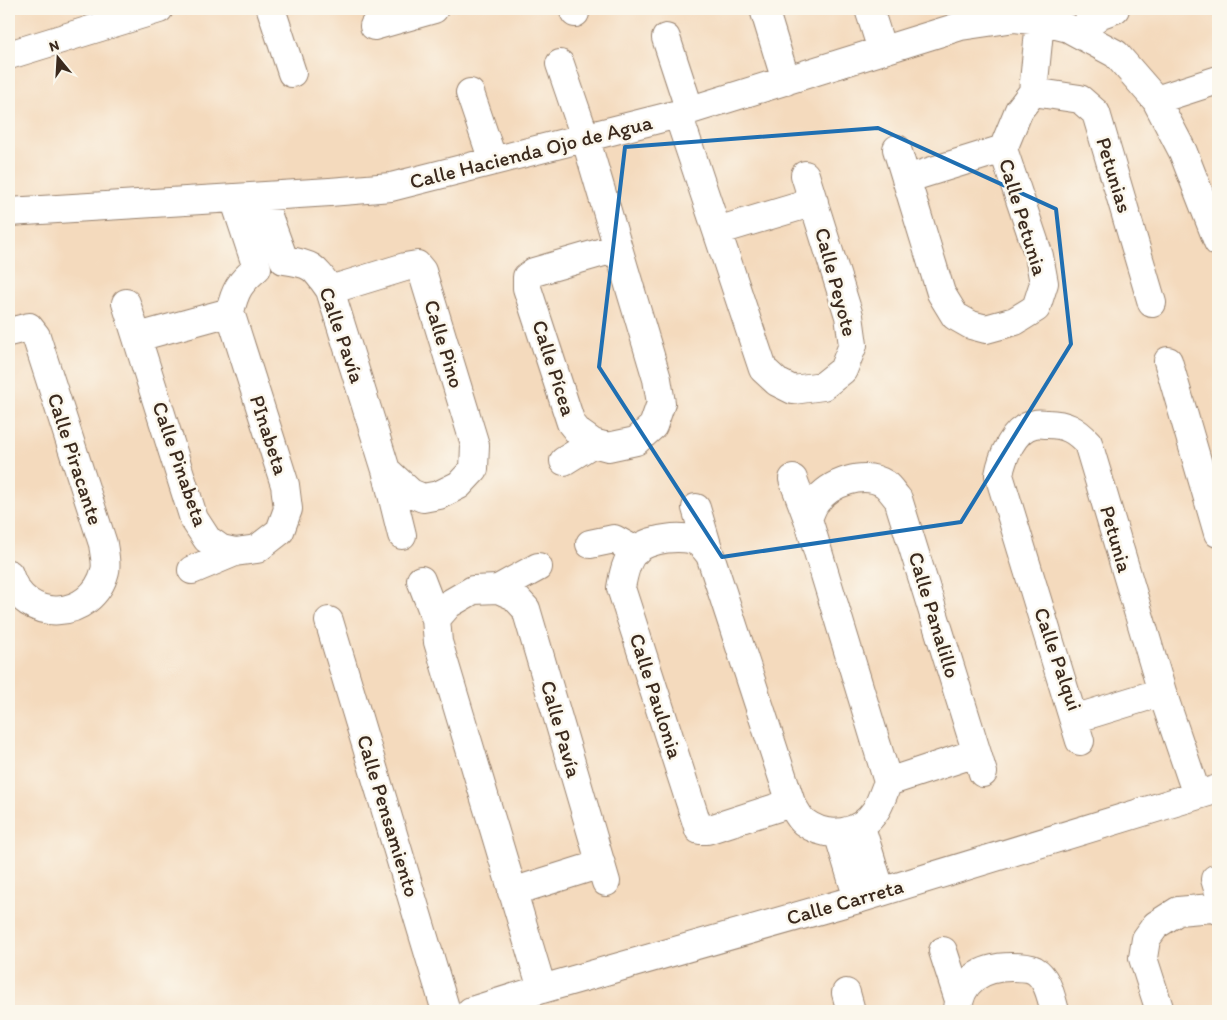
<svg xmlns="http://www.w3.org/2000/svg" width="1227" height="1020" viewBox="0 0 1227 1020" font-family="Itim,sans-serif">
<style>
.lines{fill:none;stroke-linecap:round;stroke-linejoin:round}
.minor-casing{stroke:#98826e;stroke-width:30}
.minor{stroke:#fff;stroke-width:28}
.marked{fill:none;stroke:#1f6fb2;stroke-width:4;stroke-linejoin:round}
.labels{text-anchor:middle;stroke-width:5;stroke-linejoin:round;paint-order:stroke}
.street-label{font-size:21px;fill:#3b2a1e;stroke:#fbf7ec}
</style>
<rect width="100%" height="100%" fill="#fbf7ec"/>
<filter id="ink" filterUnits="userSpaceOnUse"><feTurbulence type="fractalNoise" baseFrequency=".02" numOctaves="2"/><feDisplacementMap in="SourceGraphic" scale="10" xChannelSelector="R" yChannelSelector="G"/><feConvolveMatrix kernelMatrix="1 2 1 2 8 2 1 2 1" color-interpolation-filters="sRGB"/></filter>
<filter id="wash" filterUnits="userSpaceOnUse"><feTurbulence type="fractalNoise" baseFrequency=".0096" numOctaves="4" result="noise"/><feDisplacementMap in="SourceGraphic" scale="20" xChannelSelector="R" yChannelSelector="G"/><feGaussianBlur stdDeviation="1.12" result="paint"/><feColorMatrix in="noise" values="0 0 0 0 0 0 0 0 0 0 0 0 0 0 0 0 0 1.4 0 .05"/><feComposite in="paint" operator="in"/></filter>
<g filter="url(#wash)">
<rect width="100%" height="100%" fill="#f4dabd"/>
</g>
<g filter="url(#ink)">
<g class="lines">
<defs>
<path id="minor" d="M271,9l21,64
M573,9l2,4
M764,9l22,72
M869,9l13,41
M374,26l60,-17
M1077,32l24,-18 14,-5
M666,38l24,73
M9,55l150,-46
M560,64l25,73 72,242 4,24 -8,23 -17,15 -28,6 -15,-4 -14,-10 -8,-10 -44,-135v-11l7,-5 83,-24
M1033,92l47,7 16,14 56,190
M470,93l23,68
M1156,100l62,-20
M678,114l85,255 14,13 16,8 30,-4 20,-16 10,-25 -4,-29 -44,-141
M897,149l44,144 14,23 16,9 15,4 29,-8 21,-13 8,-25 -5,-27 -36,-107 16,-39 14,-18 7,-71
M906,179l97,-30
M261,197l23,63c29,4 30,7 46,30l56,180 25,23 12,5 16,-3 20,-10 15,-16 1,-24 -53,-174 -5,-6 -12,2 -75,23
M9,212l321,-20 61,-5 287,-73 283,-88 54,-8 25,3 28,7 48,26 40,46 27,52 35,90
M717,231l97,-29
M126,303l68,216 13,20 14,10 14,3 22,-3 23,-18 8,-22 -3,-24 -55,-173
M230,312c5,-22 10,-30 27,-44l-23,-70
M9,332l20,-5 7,9 67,208c1,8 4,20 2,27 -13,50 -81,54 -96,3
M138,337l92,-25
M1168,361l50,172
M564,461l29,-18
M386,470l16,65
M793,479l15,40
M696,508l14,47
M590,544l24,-5 22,12
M192,570l43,-18
M421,580l15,39
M498,589l40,-22
M329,621l117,390
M1074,719l88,-27
M1080,741l-81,-266c3,-17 15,-48 36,-51 4,-1 8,0 12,0 19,0 29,6 41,19l74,249 35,103
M888,782l88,-29
M791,803l-84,27h-8l-78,-242c2,-12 5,-28 14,-37 12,-12 50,-18 64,-8 4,3 8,8 11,12l81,248c4,6 8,15 13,19 24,18 56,13 72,-12 5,-8 8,-19 12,-28l-80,-263c2,-5 4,-12 8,-17 14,-19 48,-32 69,-18 5,4 9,11 13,15l85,274
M861,827l20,65
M838,833l20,66
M1215,879l3,10
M512,892l89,-28
M943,951l15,46
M542,989l-104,-347 -2,-23 13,-15 24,-14 25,-1 16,7 12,13 80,273
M846,993l5,18
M471,1011l71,-22 316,-90 360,-110
M958,1011c1,-30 24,-44 53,-44 7,0 17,0 23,3 14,8 17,28 21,41
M1160,1011l-17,-53 3,-19 10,-14 22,-14 34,-3 6,2"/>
</defs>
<use href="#minor" class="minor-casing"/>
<use href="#minor" class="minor"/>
</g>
</g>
<path class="marked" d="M878,128l178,81 15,135 -110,178 -239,35 -123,-190 26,-220z"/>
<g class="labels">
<g class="street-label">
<text transform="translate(531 152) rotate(-14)" y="7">Calle Hacienda Ojo de Agua</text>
<text transform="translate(1114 175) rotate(73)" y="7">Petunias</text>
<text transform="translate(1023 217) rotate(73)" y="7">Calle Petunia</text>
<text transform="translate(836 282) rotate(75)" y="7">Calle Peyote</text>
<text transform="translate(342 335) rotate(71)" y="7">Calle Pavía</text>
<text transform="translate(444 344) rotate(73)" y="7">Calle Pino</text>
<text transform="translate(554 368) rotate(72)" y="7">Calle Pícea</text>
<text transform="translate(269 435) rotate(72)" y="7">PInabeta</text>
<text transform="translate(75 459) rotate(72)" y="7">Calle Piracante</text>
<text transform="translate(180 464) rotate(71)" y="7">Calle Pinabeta</text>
<text transform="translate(1116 539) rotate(74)" y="7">Petunia</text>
<text transform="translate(934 615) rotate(73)" y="7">Calle Panalillo</text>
<text transform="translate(1058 659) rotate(71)" y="7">Calle Palqui</text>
<text transform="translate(656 696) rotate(72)" y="7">Calle Paulonia</text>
<text transform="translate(561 729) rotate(74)" y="7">Calle Pavía</text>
<text transform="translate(388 816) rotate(73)" y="7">Calle Pensamiento</text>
<text transform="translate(845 902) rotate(-16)" y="7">Calle Carreta</text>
</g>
</g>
<rect width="1227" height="1020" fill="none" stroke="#fbf7ec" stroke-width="30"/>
<g transform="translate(58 58) rotate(342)" stroke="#fbf7ec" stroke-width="4" paint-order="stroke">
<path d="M0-4L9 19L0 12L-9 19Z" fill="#3b2a1e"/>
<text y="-8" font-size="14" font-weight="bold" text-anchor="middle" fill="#3b2a1e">N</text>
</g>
</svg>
